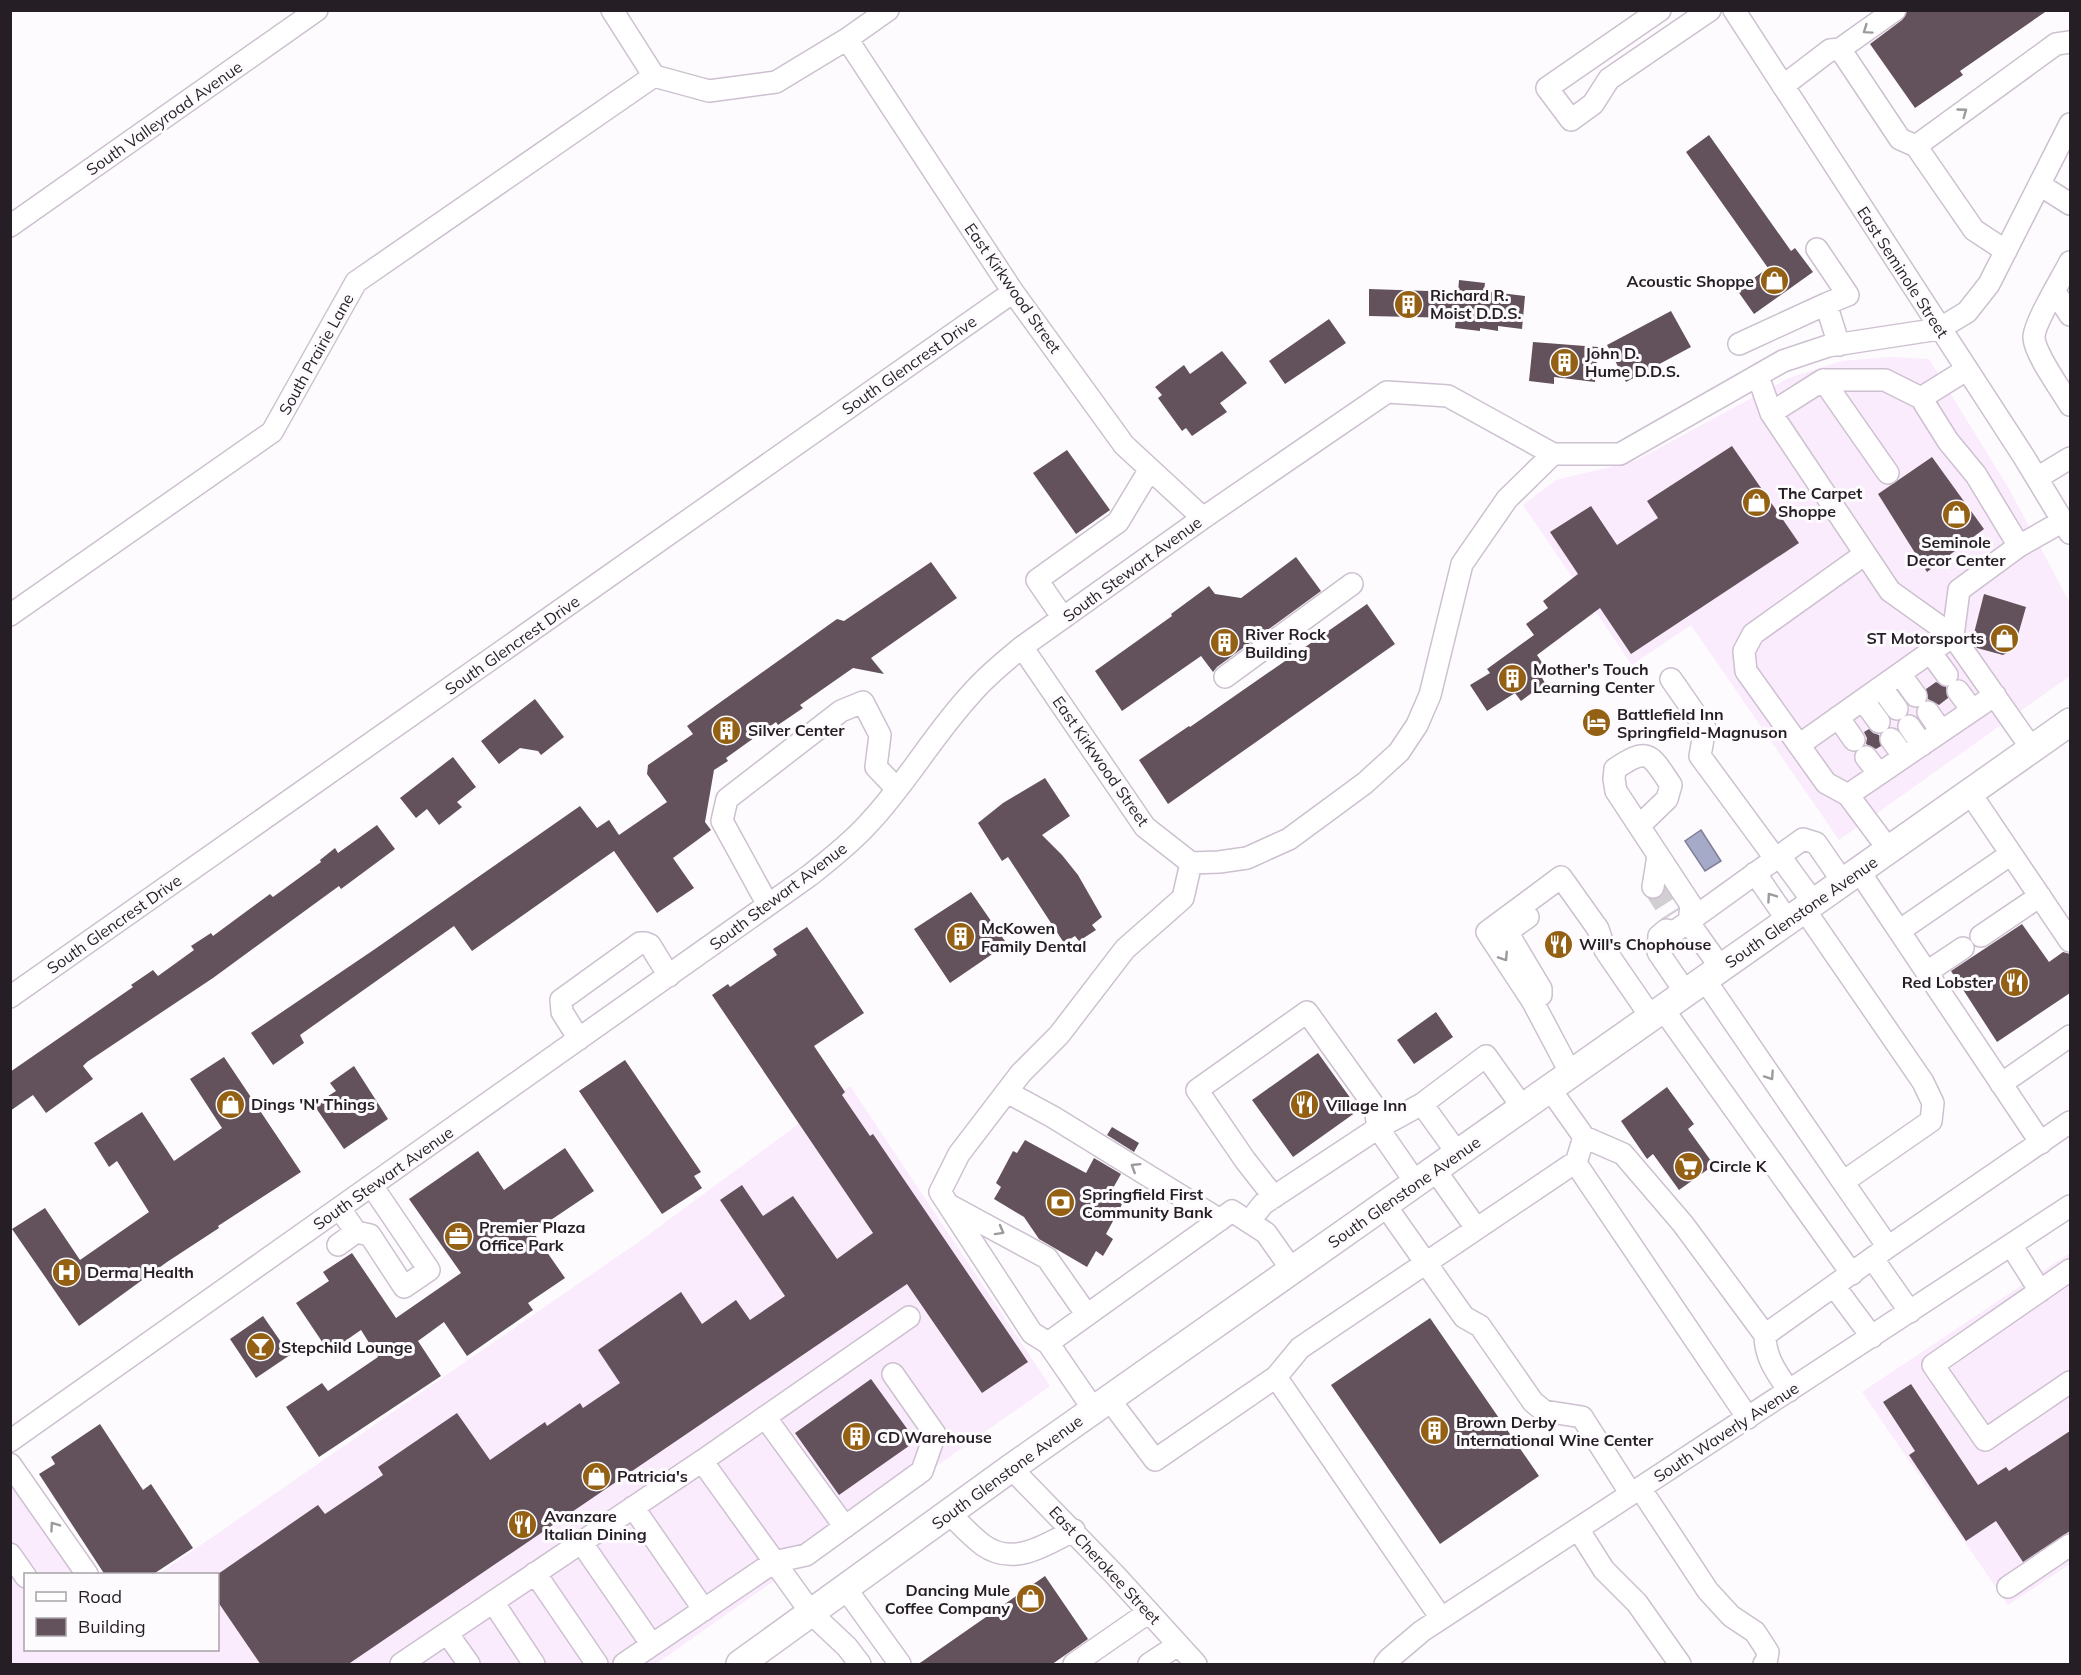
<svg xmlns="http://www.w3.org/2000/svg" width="2081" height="1675" viewBox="0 0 2081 1675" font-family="Mulish,sans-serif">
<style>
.built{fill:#faebfd}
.water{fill:#a5aac9;stroke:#7f8098;stroke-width:1.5}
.building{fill:#63525c}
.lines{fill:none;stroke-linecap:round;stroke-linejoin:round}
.minor-tunnel{stroke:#d2cfd3;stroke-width:21;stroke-dasharray:21 10;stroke-linecap:butt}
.minor-casing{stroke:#cdc0d0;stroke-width:24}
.major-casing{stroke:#cdc0d0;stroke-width:30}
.minor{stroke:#fff;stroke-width:21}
.major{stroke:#fff;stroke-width:27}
.oneway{stroke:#9d9a9d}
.labels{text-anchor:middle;stroke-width:6;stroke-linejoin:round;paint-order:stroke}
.street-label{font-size:16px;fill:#251f25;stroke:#fdfbfe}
.poi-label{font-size:16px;font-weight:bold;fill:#251f25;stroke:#fdfbfe;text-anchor:start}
</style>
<rect width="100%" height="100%" fill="#fdfbfe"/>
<path class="built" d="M1891,357l38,2 79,128 62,116v73l-231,164 -148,-215 -59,40 -109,-160 33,-25 79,-19 154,-83 53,-17z
M850,1086l200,300 -394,278h-645l-1,-193 83,103h-67v76h192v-76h-59l481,-333z
M2070,1253v311l-62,41 -146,-213z"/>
<path class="water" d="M1701,830l20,31 -16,10 -20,-30z"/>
<path class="building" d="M1907,10h141l-88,61 3,4 -48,33 -45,-64 32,-24z
M1709,135l82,116 4,-3 18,24 -59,42 -17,-24 31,-22 -82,-116z
M1459,280l26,3 -1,8 41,5 -3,33 -24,-3v5l-18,-3v3l-25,-3 1,-10 -87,-2v-27l89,3z
M1671,311l20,36 -65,35 -19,-37z
M1329,319l17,24 -61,41 -16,-23z
M1533,342l65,5 -3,35 -41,-5v7l-25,-3z
M1222,351l25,32 -27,20 7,9 -35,24 -6,-8 -4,3 -24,-33 4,-3 -7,-8 29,-22 6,9z
M1732,446l67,97 -168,111 -31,-46 -63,47 8,12 -7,4 7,12 -24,18 -6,-8 -28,18 -17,-26 20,-12 -3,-4 47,-34 -8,-11 22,-16 -5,-7 35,-27 -28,-42 41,-26 26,39 41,-27 -11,-17z
M1067,450l43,60 -34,24 -43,-61z
M1932,457l52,72 -57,43 -49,-78z
M1296,557l25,34 -104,76 -4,5 -12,-16 -79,55 -27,-40 77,-55 -1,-2 38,-28 6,8 26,4z
M931,562l26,36 -86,60 13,16 -31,-6 -53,37 3,3 -25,17 -2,-3 -50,36 2,3 -14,9 -9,52 6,8 -38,28 21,30 -37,25 -43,-62 -142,100 -18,-25 -154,109 4,8 -31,22 -22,-32 124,-84 205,-143 17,22 12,-8 10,15 48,-33 -20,-28 1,-9 45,-31 -6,-8 150,-107 7,2z
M1984,594l42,13 -12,42 -11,6 -26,-7 -5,-7z
M1367,604l28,40 -227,160 -29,-44 50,-34 1,1z
M1936,682l10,5 2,11 -9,7 -11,-6 -2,-10z
M535,699l29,38 -23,18 -3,-4 -18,-3 -21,16 -18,-23z
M1869,729l4,4 6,2 2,11 -5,3 -10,-5 1,-6 -3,-6z
M453,757l23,30 -19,15 5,5 -23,18 -12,-16 -11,9 -16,-20z
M1045,778l25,38 -28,19 20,20 16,20 24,42 -10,8 4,5 -17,11 -4,-5 -11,7 -56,-86 -6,4 -24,-38 25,-20z
M377,825l18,24 -54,40 -2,-3 -126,92 -126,84 -4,4 10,13 -47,34 -13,-18 -23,16v-39l123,-85 -2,-2 22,-15 5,6 36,-26 -3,-4 20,-13 2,3 57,-42 3,3 48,-35 -1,-2 15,-12 3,5z
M971,892l36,52 -57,39 -36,-54z
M2022,924l27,38 14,-10 7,2v39l-73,49 -46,-71z
M807,927l57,86 -50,33 31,46 -3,3 28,41 3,-2 155,228 -46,31 -75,-109 -560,381h-86l-43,-63v-28l100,-69 7,9 58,-39 -5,-8 79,-54 33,47 55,-38 2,4 33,-23 3,5 37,-25 -22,-33 83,-58 21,32 34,-24 14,20 35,-24 -65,-96 22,-15 21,31 30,-20 44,63 36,-26 -161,-238 16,-11 2,3 47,-32 -4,-6z
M1436,1012l17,25 -39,27 -17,-24z
M1318,1053l41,57 -66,47 -41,-57z
M224,1057l77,115 -83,54 1,2 -52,34 -88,64 -67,-97 33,-21 35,52 69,-48 -32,-51 -8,6 -15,-24 48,-31 32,49 48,-33 -32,-49z
M625,1060l76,112 -7,4 8,12 -40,26 -83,-123z
M354,1066l34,53 -44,30 -30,-44 22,-14 -6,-8z
M1667,1087l27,37 -6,5 26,36 -35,25 -26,-36 -6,5 -26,-38z
M1112,1127l27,16 -5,9 -27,-17z
M1025,1140l61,33 8,-15 27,16 -9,16 14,7 -20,37 7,5 -10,17 -7,-5 -9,16 -48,-28 -15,-22 -30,-18 7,-12 -5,-4 17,-32 4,2z
M565,1148l29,43 -61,41 32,46 -37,25 5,7 -66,46 -23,-34 -26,19 23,35 -122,81 -33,-50 36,-24 6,8 50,-34 -17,-27 -32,22 -33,-49 33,-22 -6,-9 29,-19 44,65 65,-45 -52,-74 69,-48 26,39z
M263,1316l27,39 -34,23 -26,-39z
M1430,1318l109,158 -99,68 -109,-159z
M871,1379l45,62 -77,54 -44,-62z
M1911,1384l67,101 28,-18 3,4 61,-40v100l-47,31 -27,-41 -30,20 -57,-86 6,-4 -32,-49z
M100,1424l43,66 8,-6 42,64 -41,27h-47l-66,-101 16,-10 -4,-7z
M1045,1576l43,63 -37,26h-134z"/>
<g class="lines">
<path class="minor-tunnel" d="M1653,887l18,28"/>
<defs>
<path id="minor" d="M612,10l42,66
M1660,10l-113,78 24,32 22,-16 16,-25 101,-69
M1734,10l290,447 46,76
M847,39l166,253 111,153 79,73
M1840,49l55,-39
M654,76l55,15 67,-9 71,-43 41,-29
M1783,86l47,-36 10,-1 60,90 16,7 58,84 32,21
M1916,146l140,-102 14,-2
M2040,185l30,19
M10,226l307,-216
M1817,249l31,46 -22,9
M2070,262c-7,14 -37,63 -36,76 1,16 27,52 36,67
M2055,292l15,23
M1739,344l87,-40 13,41
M1758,376l13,37 119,178 63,45 -154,109
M1823,380l65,93
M1921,398l45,-28
M1771,413l52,-33h62l36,18 27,43 28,34 43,71
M2037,478l33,-20
M10,615l262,-183 84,-150 298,-206
M1063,618l-26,-38 81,-58 32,-53
M1022,647l123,180 46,36
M1930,652l17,23
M1900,674l16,22
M1225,677l127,-93
M1671,679l34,49 -5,28 75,102
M1881,687l16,22
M1958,691l14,19
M1863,700l16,22
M1928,712l13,19
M1838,717l16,23
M1909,726l13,19
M1891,739l13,18
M2032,749l-79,-113 6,-46 60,-44 44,-25
M1866,757l13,17
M1970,793l100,148
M1848,795l-22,-12 -80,-112 -2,-20 9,-17 112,-80
M1639,826l28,-27 4,-14c-21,-31 -22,-39 -56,-16l-1,10 2,12 75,114 -2,18 32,45
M1889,850l-41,-55 147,-100
M1779,855l35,48
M1191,863l28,-1 28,-4 42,-19 76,-56 34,-31 18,-27 13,-30 32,-131 45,-65 46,-45h67l163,-93 45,-15 111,-17 28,-17 22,-28 81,-160
M1859,871l182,272
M1755,873l33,48
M1653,887l5,-31
M768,905l-46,-84 5,-22 114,-88 22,-9 17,33 -4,32 21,22
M1528,917l-21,15 34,57v6
M1899,931l112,-77
M1981,936l59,-40
M1927,972l36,-24
M1705,980l138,202 88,-61 2,-18 -10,-21 -119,-173
M1686,993l-28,-41 1,-16 7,-6 8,2 129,-93 13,4 27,39
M10,997l1003,-705
M1663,1009l189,265
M579,1039l-17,-27 -1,-12 79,-57h5l5,2 19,31
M1571,1074l-38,-72 -46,-70 74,-55 37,52 7,21 46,67
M2001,1084l69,-48
M1550,1089l34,48 -9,29
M1007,1092l46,25 167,103
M1584,1137l39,17 60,70 82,111
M1458,1154l-36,-50 64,-48 37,52
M1435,1170l41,58
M1843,1182l45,65
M1274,1197l-29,-37 -48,-70 110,-78 68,95 3,21 44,-24
M949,1205l98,53 40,57
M1385,1205l79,112 16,9 53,76 11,9 38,6 49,77
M340,1209l16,23 14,3 34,52 25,-17 -57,-84
M1249,1222l14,-18 115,-76 38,55
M338,1245l18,-13
M2011,1245l29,46
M1873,1259l37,53
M2070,1270l-137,95 52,75 85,-58
M1834,1286l38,51
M1048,1343l-16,-10 -92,-141 19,-38 62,-81 38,-38 66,-86 58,-51 8,-35
M1276,1377l24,-29 271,-183 8,3 169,250
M1789,1391c-12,-18 -24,-33 -24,-56l123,-88 182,-125
M1109,1399l46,61 121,-83 165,241
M1094,1410l-46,-67 184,-132 34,22 26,37
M765,1417l80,110
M10,1441l799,-565c20,-16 41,-32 59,-52 38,-40 65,-89 103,-130 15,-18 33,-32 51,-47l181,-129 184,-126 61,4 105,58
M702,1461l207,-144
M10,1464l77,110
M1011,1468l105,108 80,88
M1640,1488l68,103 23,25 24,16 13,20 -2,11 -2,1
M633,1507l71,103
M949,1513c11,11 22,23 34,32 30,22 63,0 91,-15
M1578,1529l26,41 33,33 43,61
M581,1542l71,103
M10,1554l16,23
M535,1573l62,91
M2008,1587l62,-42
M846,1589l54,75
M493,1602l41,62
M447,1633l22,31
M401,1664l301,-203 110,153 35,33 13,17
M624,1664l150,-102 32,-7 116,-84 13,-37 -42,-60
M1074,1664l75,-52
M1149,1664l29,-19
M1385,1664l4,-5 33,-28 648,-425"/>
<path id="major" d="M740,1664l271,-196 1059,-746"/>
</defs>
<use href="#minor" class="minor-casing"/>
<use href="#major" class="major-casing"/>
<use href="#minor" class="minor"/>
<use href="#major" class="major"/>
</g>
<defs><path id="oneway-chevron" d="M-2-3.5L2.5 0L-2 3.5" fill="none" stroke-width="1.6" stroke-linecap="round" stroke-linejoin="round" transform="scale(1.5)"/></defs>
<g class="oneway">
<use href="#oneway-chevron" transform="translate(1867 30) rotate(145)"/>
<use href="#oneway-chevron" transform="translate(1963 112) rotate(-36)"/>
<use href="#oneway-chevron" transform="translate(1771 897) rotate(-125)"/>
<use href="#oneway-chevron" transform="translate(1504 957) rotate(57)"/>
<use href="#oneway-chevron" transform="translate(1770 1076) rotate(56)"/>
<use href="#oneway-chevron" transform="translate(1135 1167) rotate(-148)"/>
<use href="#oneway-chevron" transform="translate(1000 1231) rotate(29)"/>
<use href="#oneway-chevron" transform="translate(54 1526) rotate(-125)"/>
</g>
<defs>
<symbol id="shop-disc" viewBox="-11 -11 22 22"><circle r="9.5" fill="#946114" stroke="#fdfbfe"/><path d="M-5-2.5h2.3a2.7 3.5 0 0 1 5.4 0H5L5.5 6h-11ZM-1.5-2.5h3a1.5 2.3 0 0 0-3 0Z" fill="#fff"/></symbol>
<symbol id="building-disc" viewBox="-11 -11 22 22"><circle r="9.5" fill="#946114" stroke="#fdfbfe"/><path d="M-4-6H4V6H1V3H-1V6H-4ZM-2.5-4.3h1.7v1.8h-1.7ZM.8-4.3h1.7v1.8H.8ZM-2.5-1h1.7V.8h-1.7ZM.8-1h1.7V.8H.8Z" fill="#fff"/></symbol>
<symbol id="hotel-disc" viewBox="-11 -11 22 22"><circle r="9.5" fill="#946114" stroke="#fdfbfe"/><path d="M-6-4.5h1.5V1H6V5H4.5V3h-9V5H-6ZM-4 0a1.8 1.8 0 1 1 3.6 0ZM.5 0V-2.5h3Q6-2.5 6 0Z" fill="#fff"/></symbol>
<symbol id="restaurant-disc" viewBox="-11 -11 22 22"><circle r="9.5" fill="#946114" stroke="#fdfbfe"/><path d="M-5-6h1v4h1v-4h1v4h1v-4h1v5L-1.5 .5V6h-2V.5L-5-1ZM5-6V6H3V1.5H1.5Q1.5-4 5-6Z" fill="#fff"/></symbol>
<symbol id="supermarket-disc" viewBox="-11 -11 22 22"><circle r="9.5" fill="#946114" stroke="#fdfbfe"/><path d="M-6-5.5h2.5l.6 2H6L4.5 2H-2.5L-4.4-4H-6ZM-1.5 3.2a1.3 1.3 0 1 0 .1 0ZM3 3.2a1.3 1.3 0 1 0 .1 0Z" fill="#fff"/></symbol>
<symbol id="bank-disc" viewBox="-11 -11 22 22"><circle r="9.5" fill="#946114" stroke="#fdfbfe"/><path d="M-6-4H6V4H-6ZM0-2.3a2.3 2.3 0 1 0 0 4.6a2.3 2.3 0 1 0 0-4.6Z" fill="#fff"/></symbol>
<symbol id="office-disc" viewBox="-11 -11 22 22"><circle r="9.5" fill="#946114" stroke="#fdfbfe"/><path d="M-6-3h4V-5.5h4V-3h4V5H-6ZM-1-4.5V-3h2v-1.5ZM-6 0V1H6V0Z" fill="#fff"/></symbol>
<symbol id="hospital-disc" viewBox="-11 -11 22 22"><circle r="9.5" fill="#946114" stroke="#fdfbfe"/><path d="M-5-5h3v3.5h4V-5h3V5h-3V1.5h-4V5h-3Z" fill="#fff"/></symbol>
<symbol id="bar-disc" viewBox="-11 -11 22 22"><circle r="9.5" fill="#946114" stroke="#fdfbfe"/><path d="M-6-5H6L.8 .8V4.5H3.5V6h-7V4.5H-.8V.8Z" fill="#fff"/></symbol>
</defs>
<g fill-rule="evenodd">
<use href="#shop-disc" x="1758" y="264" width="33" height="33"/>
<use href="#building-disc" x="1392" y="288" width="33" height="33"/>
<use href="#building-disc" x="1548" y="346" width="33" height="33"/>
<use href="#shop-disc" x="1740" y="486" width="33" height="33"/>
<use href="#shop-disc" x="1940" y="498" width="33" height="33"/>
<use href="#shop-disc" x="1988" y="622" width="33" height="33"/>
<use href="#building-disc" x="1208" y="626" width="33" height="33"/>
<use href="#building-disc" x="1496" y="662" width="33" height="33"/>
<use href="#hotel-disc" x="1580" y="706" width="33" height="33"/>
<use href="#building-disc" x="710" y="714" width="33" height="33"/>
<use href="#building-disc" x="944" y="920" width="33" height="33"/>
<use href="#restaurant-disc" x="1542" y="928" width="33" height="33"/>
<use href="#restaurant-disc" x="1998" y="966" width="33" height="33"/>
<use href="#shop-disc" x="214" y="1088" width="33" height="33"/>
<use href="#restaurant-disc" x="1288" y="1088" width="33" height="33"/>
<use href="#supermarket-disc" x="1672" y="1150" width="33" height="33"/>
<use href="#bank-disc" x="1044" y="1186" width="33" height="33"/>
<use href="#office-disc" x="442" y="1220" width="33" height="33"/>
<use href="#hospital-disc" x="50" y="1256" width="33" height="33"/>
<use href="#bar-disc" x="244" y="1330" width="33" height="33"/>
<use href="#building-disc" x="1418" y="1414" width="33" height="33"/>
<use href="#building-disc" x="840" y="1420" width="33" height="33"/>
<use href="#shop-disc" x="580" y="1460" width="33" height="33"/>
<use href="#restaurant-disc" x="506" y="1508" width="33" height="33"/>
<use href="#shop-disc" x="1014" y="1582" width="33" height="33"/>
</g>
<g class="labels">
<g class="street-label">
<text transform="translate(164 118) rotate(-35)" y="6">South Valleyroad Avenue</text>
<text transform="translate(1903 272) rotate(57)" y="6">East Seminole Street</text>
<text transform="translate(1013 288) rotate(55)" y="6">East Kirkwood Street</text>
<text transform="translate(316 354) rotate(-61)" y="6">South Prairie Lane</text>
<text transform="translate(909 365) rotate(-35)" y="6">South Glencrest Drive</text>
<text transform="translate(1132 569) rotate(-36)" y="6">South Stewart Avenue</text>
<text transform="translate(512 645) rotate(-35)" y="6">South Glencrest Drive</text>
<text transform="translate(1101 761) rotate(55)" y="6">East Kirkwood Street</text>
<text transform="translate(778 896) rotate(-37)" y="6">South Stewart Avenue</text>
<text transform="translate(1801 912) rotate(-35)" y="6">South Glenstone Avenue</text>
<text transform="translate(114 924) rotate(-35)" y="6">South Glencrest Drive</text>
<text transform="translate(383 1178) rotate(-35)" y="6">South Stewart Avenue</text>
<text transform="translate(1404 1192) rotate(-35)" y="6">South Glenstone Avenue</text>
<text transform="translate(1726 1432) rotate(-33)" y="6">South Waverly Avenue</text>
<text transform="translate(1007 1472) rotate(-36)" y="6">South Glenstone Avenue</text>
<text transform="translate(1105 1565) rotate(47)" y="6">East Cherokee Street</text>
</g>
<g class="poi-label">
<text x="1754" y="287" text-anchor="end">Acoustic Shoppe</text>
<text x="1430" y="301">Richard R.<tspan x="1430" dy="18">Moist D.D.S.</tspan></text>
<text x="1585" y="359">John D.<tspan x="1585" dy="18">Hume D.D.S.</tspan></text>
<text x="1778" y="499">The Carpet<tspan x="1778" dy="18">Shoppe</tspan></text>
<text x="1956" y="548" text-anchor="middle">Seminole<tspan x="1956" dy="18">Decor Center</tspan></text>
<text x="1245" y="640">River Rock<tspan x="1245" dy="18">Building</tspan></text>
<text x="1984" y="644" text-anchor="end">ST Motorsports</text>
<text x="1533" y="675">Mother's Touch<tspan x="1533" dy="18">Learning Center</tspan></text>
<text x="1617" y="720">Battlefield Inn<tspan x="1617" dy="18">Springfield-Magnuson</tspan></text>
<text x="748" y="736">Silver Center</text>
<text x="981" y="934">McKowen<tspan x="981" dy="18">Family Dental</tspan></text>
<text x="1579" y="950">Will's Chophouse</text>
<text x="1993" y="988" text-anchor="end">Red Lobster</text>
<text x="251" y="1110">Dings 'N' Things</text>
<text x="1326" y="1111">Village Inn</text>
<text x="1709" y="1172">Circle K</text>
<text x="1082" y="1200">Springfield First<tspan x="1082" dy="18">Community Bank</tspan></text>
<text x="479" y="1233">Premier Plaza<tspan x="479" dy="18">Office Park</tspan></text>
<text x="87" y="1278">Derma Health</text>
<text x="281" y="1353">Stepchild Lounge</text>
<text x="1456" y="1428">Brown Derby<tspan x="1456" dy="18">International Wine Center</tspan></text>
<text x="877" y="1443">CD Warehouse</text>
<text x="617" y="1482">Patricia's</text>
<text x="544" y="1522">Avanzare<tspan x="544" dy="18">Italian Dining</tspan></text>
<text x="1010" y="1596" text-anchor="end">Dancing Mule<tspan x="1010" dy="18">Coffee Company</tspan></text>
</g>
</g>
<rect width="2081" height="1675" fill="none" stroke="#251f25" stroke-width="24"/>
<rect x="24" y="1573" width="195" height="78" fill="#fdfbfe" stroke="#a7a3a7" stroke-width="1.5"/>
<rect x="36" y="1592" width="30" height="9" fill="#ffffff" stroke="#a7a3a7" stroke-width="1.5"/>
<text x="78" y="1603" font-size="18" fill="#251f25">Road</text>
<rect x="36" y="1618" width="30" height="18" fill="#63525c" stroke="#a7a3a7" stroke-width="1.5"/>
<text x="78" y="1633" font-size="18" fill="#251f25">Building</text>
</svg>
